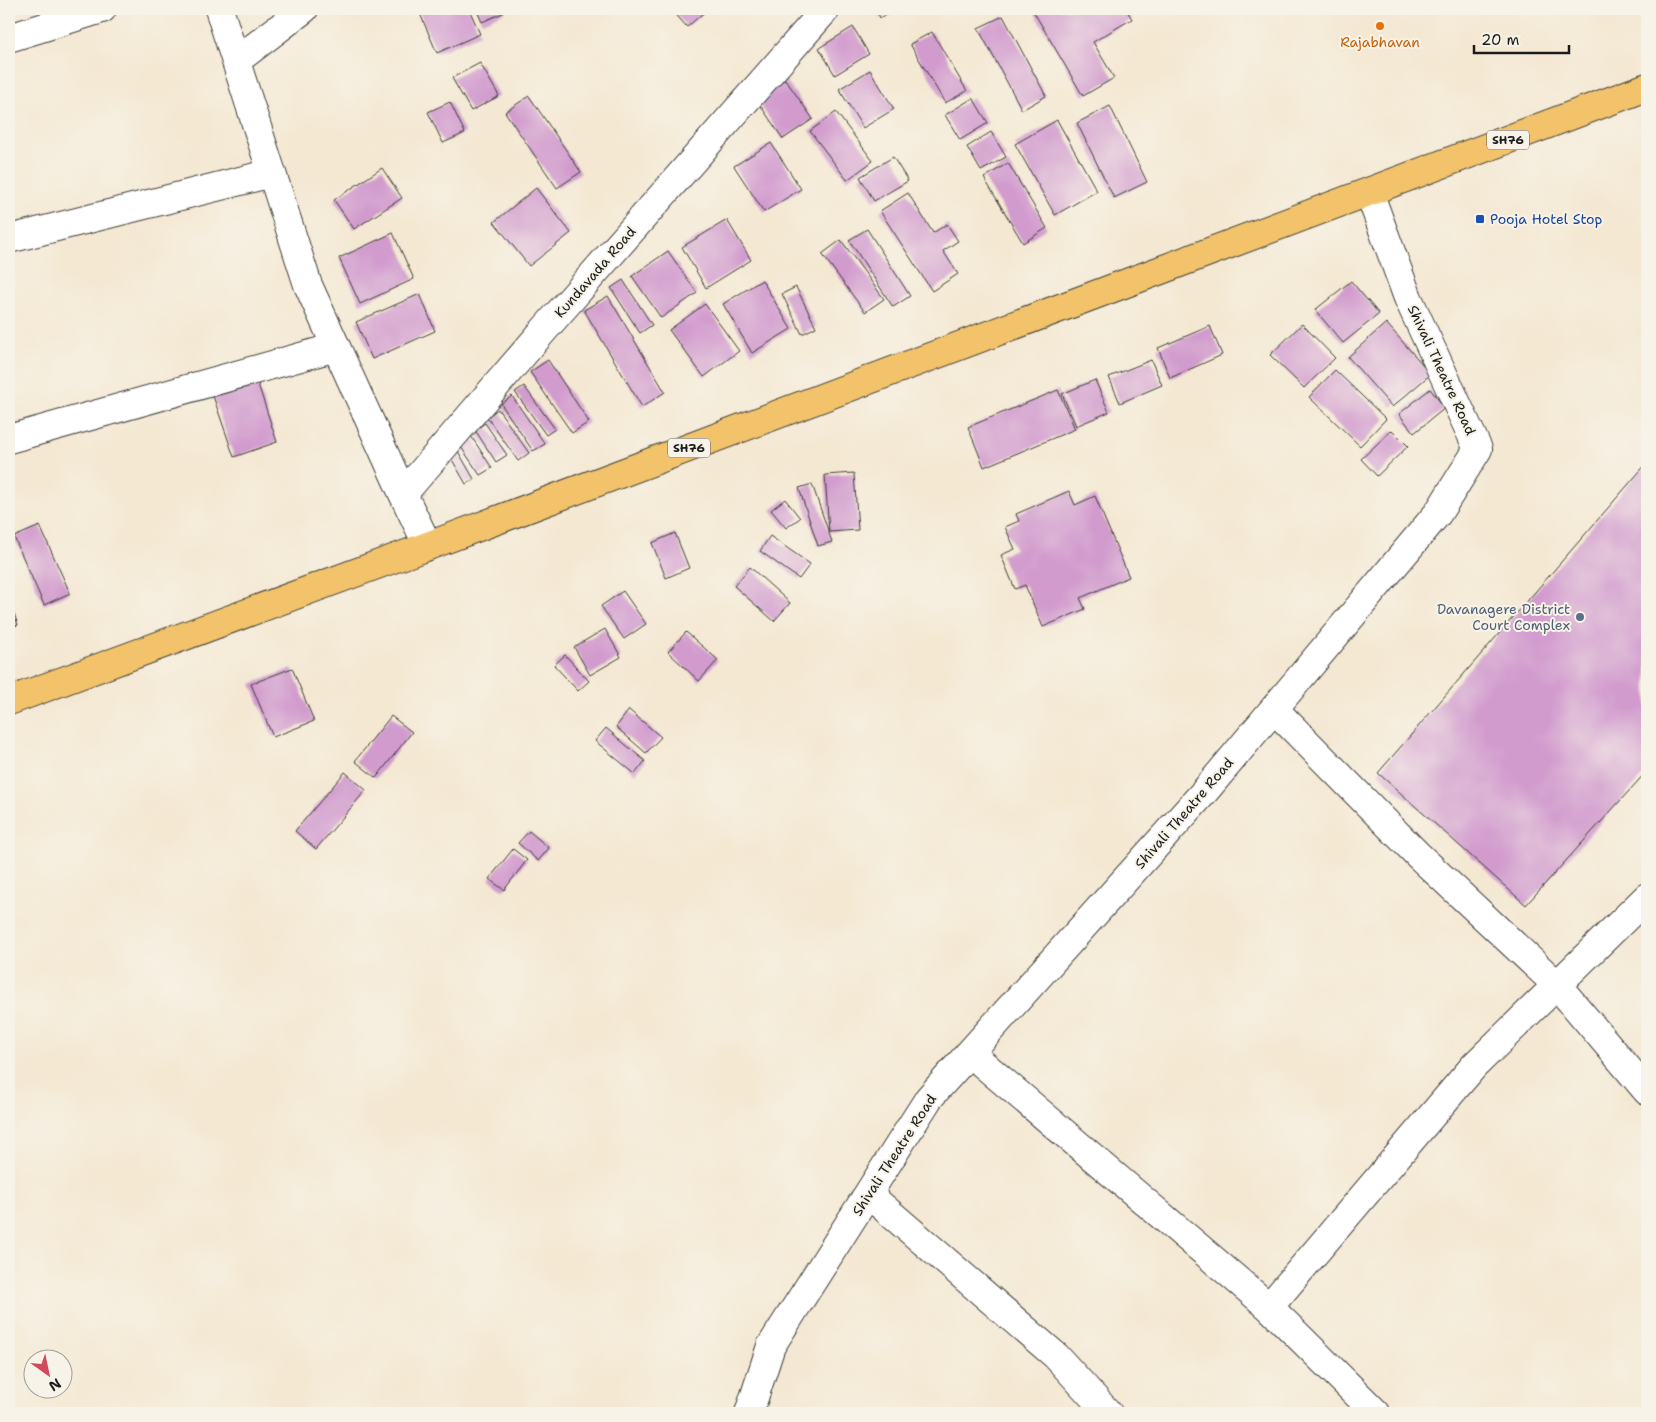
<svg xmlns="http://www.w3.org/2000/svg" width="1656" height="1422" viewBox="0 0 1656 1422" font-family="'Shantell Sans',sans-serif">
<style>
.building{fill:#d19bce}
.lines{fill:none;stroke-linecap:round;stroke-linejoin:round}
.minor-casing{stroke:#3c3b37;stroke-width:30}
.major-casing{stroke:#3c3b37;stroke-width:30}
.minor{stroke:#fff;stroke-width:28}
.major{stroke:#f2c36a;stroke-width:28}
.food-dot{fill:#e8710a;stroke:#f7f3e8;stroke-width:2}
.transit-dot{fill:#1a4fb4;stroke:#f7f3e8;stroke-width:2}
.service-dot{fill:#5c6f8a;stroke:#f7f3e8;stroke-width:2}
.labels{text-anchor:middle;stroke-width:4;stroke-linejoin:round;paint-order:stroke}
.shield{fill:#f7f3e8;stroke:#5e5c59;stroke-width:1}
.shield-label{font-size:12px;font-weight:bold;fill:#1c1c1c}
.food-label{font-size:14px;fill:#c56008;stroke:#f7f3e8}
.transit-label{font-size:14px;fill:#164399;stroke:#f7f3e8;text-anchor:start}
.street-label{font-size:14px;fill:#1c1c1c;stroke:#f7f3e8}
.service-label{font-size:14px;fill:#4e5e75;stroke:#f7f3e8;text-anchor:end}
</style>
<rect width="100%" height="100%" fill="#f7f3e8"/>
<filter id="ink" filterUnits="userSpaceOnUse"><feTurbulence type="fractalNoise" baseFrequency=".02" numOctaves="2"/><feDisplacementMap in="SourceGraphic" scale="10" xChannelSelector="R" yChannelSelector="G"/><feConvolveMatrix kernelMatrix="1 2 1 2 8 2 1 2 1" color-interpolation-filters="sRGB"/></filter>
<filter id="wash" filterUnits="userSpaceOnUse"><feTurbulence type="fractalNoise" baseFrequency=".0096" numOctaves="4" result="noise"/><feDisplacementMap in="SourceGraphic" scale="20" xChannelSelector="R" yChannelSelector="G"/><feGaussianBlur stdDeviation="1.12" result="paint"/><feColorMatrix in="noise" values="0 0 0 0 0 0 0 0 0 0 0 0 0 0 0 0 0 1.4 0 .05"/><feComposite in="paint" operator="in"/></filter>
<g filter="url(#wash)">
<rect width="100%" height="100%" fill="#f4e8d3"/>
<g id="blocks">
<path class="building" d="M418,9h51l11,25 -43,19z
M476,9h27l2,3 -23,10z
M671,9h37l-21,18z
M876,9h22l-18,9z
M1032,9h94l6,10 -39,23 21,36 -31,18z
M1003,16l43,80 -24,14 -44,-82z
M853,27l16,27 -34,21 -16,-27z
M932,32l35,59 -22,12 -35,-59z
M480,63l19,33 -28,15 -19,-33z
M870,70l24,39 -31,19 -24,-39z
M785,79l28,40 -30,20 -27,-40z
M529,96l52,76 -24,16 -52,-76z
M973,98l15,25 -28,17 -15,-25z
M450,102l15,31 -22,10 -15,-31z
M1110,106l37,76 -33,16 -37,-75z
M836,112l37,49 -26,19 -37,-49z
M1057,120l40,71 -42,24 -40,-71z
M991,132l15,25 -25,14 -14,-24z
M771,143l30,46 -37,23 -30,-46z
M893,157l15,24 -34,20 -14,-24z
M1008,163l39,65 -24,15 -39,-65z
M382,168l20,30 -48,31 -20,-29z
M536,188l35,45 -42,33 -35,-44z
M908,193l25,40 14,-9 11,17 -15,10 15,23 -26,17 -52,-80z
M727,220l24,40 -45,28 -24,-41z
M867,229l43,67 -17,11 -44,-67z
M393,233l21,46 -54,25 -21,-46z
M841,240l43,59 -19,13 -43,-58z
M668,251l29,42 -36,25 -29,-42z
M623,280l29,45 -12,8 -29,-45z
M762,280l29,49 -39,24 -29,-49z
M1351,281l28,33 -36,29 -28,-33z
M796,287l20,40 -14,7 -20,-40z
M420,294l15,37 -63,28 -16,-37z
M608,296l57,96 -23,15 -58,-97z
M705,304l34,47 -35,26 -35,-47z
M1386,323l45,51 -39,33 -44,-50z
M1302,324l33,34 -31,30 -34,-33z
M1210,326l12,29 -52,23 -12,-30z
M548,360l41,62 -17,11 -42,-61z
M1151,360l11,25 -42,18 -11,-26z
M1335,370l51,49 -26,27 -51,-49z
M256,378l21,64 -43,15 -22,-64z
M1095,380l14,32 -33,14 -14,-32z
M524,386l31,43 -9,6 -31,-43z
M1430,389l15,19 -31,25 -15,-19z
M1058,390l17,39 -91,38 -16,-40z
M512,396l33,48 -12,7 -32,-47z
M498,409l31,44 -11,8 -31,-44z
M485,423l22,32 -11,7 -21,-32z
M1392,430l16,16 -31,30 -16,-17z
M471,436l21,32 -12,7 -21,-31z
M455,446l19,33 -8,5 -19,-33z
M1647,463v308l-121,134 -148,-132z
M854,473l4,57 -29,2 -4,-57z
M812,484l20,58 -14,4 -19,-58z
M1069,491l6,14 20,-9 34,81 -49,21 5,11 -42,18 -18,-42 -10,4 -14,-34 14,-6 -10,-22 14,-6 -3,-7z
M785,499l15,19 -14,10 -15,-18z
M9,514l6,18 -6,2z
M40,526l30,67 -26,12 -30,-68z
M675,533l14,35 -23,10 -14,-35z
M770,536l40,28 -11,15 -39,-28z
M750,567l40,36 -16,18 -40,-35z
M623,591l23,33 -22,15 -23,-33z
M9,599l9,26 -9,3z
M605,629l16,28 -31,18 -16,-28z
M686,632l32,28 -19,21 -31,-29z
M565,655l24,26 -11,10 -24,-26z
M292,668l22,53 -41,16 -22,-53z
M629,710l32,27 -15,16 -30,-26z
M391,716l21,16 -36,46 -21,-17z
M606,728l39,33 -10,13 -40,-33z
M345,772l21,18 -50,59 -21,-18z
M529,831l20,17 -11,13 -20,-18z
M513,849l14,11 -23,30 -15,-11z"/>
</g>
</g>
<g filter="url(#ink)">
<use href="#blocks" fill-opacity="0" stroke="#3c3b37" stroke-width="1"/>
<g class="lines">
<defs>
<path id="minor" d="M219,9l89,276 95,209
M9,38l93,-29
M236,61l68,-52
M9,239l263,-66
M9,439l327,-92
M428,546l-25,-52 141,-164 282,-321
M1274,709l144,146 139,130 90,106
M970,1053l299,254 205,-241 173,-169
M868,1194l188,162 52,57
M1269,1307l107,106
M749,1413l22,-67 158,-248 276,-307 233,-278 40,-64 -70,-151 -39,-106"/>
<path id="major" d="M9,701l419,-155 1219,-459"/>
</defs>
<use href="#minor" class="minor-casing"/>
<use href="#major" class="major-casing"/>
<use href="#minor" class="minor"/>
<use href="#major" class="major"/>
</g>
</g>
<circle class="food-dot" cx="1380" cy="26" r="5"/>
<rect class="transit-dot" x="1475" y="214" width="10" height="10" rx="2.5"/>
<circle class="service-dot" cx="1580" cy="617" r="5"/>
<g class="labels">
<g class="shield">
<rect x="1487" y="130.5" width="42" height="19" rx="4"/>
<rect x="668" y="438.5" width="42" height="19" rx="4"/>
</g>
<g class="shield-label">
<text x="1508" y="144">SH76</text>
<text x="689" y="452">SH76</text>
</g>
<g class="food-label">
<text x="1380" y="47">Rajabhavan</text>
</g>
<g class="transit-label">
<text x="1490" y="224">Pooja Hotel Stop</text>
</g>
<g class="street-label">
<text transform="translate(595 272) rotate(-49)" y="5">Kundavada Road</text>
<text transform="translate(1442 370) rotate(65)" y="5">Shivali Theatre Road</text>
<text transform="translate(1184 813) rotate(-49)" y="5">Shivali Theatre Road</text>
<text transform="translate(894 1155) rotate(-57)" y="5">Shivali Theatre Road</text>
</g>
<g class="service-label">
<text x="1570" y="614">Davanagere District<tspan x="1570" dy="16">Court Complex</tspan></text>
</g>
</g>
<rect width="1656" height="1422" fill="none" stroke="#f7f3e8" stroke-width="30"/>
<g transform="translate(48 1374) rotate(147)"><circle r="24" fill="#f7f3e8" stroke="#9f9d96"/>
<path d="M0-4L9 19L0 12L-9 19Z" fill="#d1495b"/>
<text y="-8" font-size="14" font-weight="bold" text-anchor="middle" fill="#1c1c1c">N</text>
</g>
<path d="M1474 45v8h95v-8" fill="none" stroke="#1c1c1c" stroke-width="2.5"/>
<text x="1481" y="45" font-size="15" fill="#1c1c1c" stroke="#f7f3e8" stroke-width="4" paint-order="stroke">20 m</text>
</svg>
